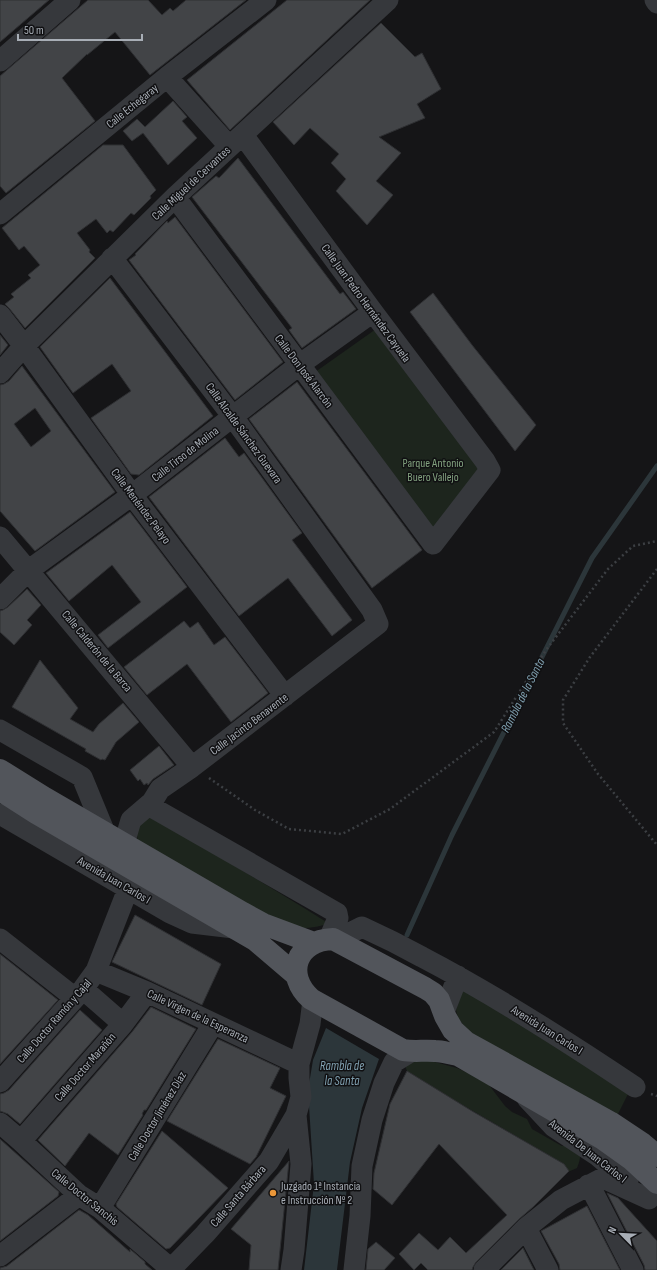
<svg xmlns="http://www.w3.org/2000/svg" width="657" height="1270" viewBox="0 0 657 1270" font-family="'Sofia Sans Condensed',sans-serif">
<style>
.green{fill:#1d251d}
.water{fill:#2c363a}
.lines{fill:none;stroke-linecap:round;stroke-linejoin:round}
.stream{stroke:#2c363a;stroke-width:5}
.building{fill:#424447;stroke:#2f3033;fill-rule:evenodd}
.path{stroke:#3c3f43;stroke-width:2.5;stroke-dasharray:2 3;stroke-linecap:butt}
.minor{stroke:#36383c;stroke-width:21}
.major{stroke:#52555b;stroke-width:22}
.poi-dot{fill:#eb9739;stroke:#101012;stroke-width:1.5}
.labels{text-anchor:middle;stroke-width:3;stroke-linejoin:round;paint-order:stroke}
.street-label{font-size:12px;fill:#a8aeb6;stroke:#101012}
.park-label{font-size:12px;fill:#82a17f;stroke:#101012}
.poi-label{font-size:12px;fill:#a8aeb6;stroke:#101012;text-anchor:start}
.water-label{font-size:13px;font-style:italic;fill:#80a0b0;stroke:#101012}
</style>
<rect width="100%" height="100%" fill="#151517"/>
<path class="green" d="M376,329l110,143 -53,67 -122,-164z
M146,812l158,96 24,15c-8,5 -28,6 -38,4 -7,-2 -14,-6 -21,-9l-131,-77 -2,-10z
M461,983l168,109 -11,22 -147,-79 -13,-17 -2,-8z
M414,1061h17l26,7 13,6 19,11 16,21 7,6 15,7 5,10 28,16 2,1 7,-3c11,10 14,10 8,25l-9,4 -4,-8 -110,-64 -47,-29 -2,-5z"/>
<path class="water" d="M326,1028l53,31 -17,49 -12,54 -13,108h-33l10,-86 -6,-94 5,-30z"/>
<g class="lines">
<path class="stream" d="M407,935l45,-100 140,-277 65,-92"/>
</g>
<path class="building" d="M0,0h49l-49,42z
M88,0h60l14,15 8,-7 3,3 13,-11h60l-96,75 -35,-43 -28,23v-1l-25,24 33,43 -89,72 -6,-7v-110z
M287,0h83l-140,130 -43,-50z
M381,23l34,34 7,-4 19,36 -24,15 8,14 -46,19 22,16 -25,28 17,14 -26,30 -31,-34 10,-12 -15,-16 8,-9 -29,-26 -16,17 -21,-23z
M173,101l14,16 -5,4 15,17 -29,27 -25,-32 -11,8 -9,-10 14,-12 8,8z
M103,145h20l33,45 -6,6 1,2 -17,17 -3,-2 -18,19 -3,-2 -3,3 -11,-14 -19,14 13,17 -1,2 6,6 -70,70 -16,-20 -4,-4 9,-7 -3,-3 20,-16 -3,-3 12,-10 -16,-19 -5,4 -17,-22z
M238,158l102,136 3,-2 13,17 -54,39 -13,-18 3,-2 -100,-131 24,-21 3,2z
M175,217l108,145 -48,38 -106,-140 7,-5 -1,-1 32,-33 1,2z
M110,278l103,138 -74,59 -8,-1 -40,-56 40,-27 -19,-27 -39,29 -33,-46z
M433,293l39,52 64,80 -21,26 -105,-139z
M0,335l8,10 -8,10z
M22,366l93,126 -80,59 -35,-40v-126l4,-1 5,-3zM35,408l16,23 -20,16 -17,-23z
M297,382l125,168 -50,38 -123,-169z
M225,438l14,19 5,-4 58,80 -10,7 60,80 -20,16 -44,-58 -49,38 -90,-119z
M130,512l57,75 -79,61 -10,-13 43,-33 -29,-37 -43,36 -23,-28z
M27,589l14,16 -14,15 5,5 -18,20 -14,-13v-21l3,-1 5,-3z
M184,621l6,7 8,-6 16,23 11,-8 43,56 -37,29 -44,-58 -40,31 -23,-28z
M40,660l38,48 -8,11 23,13 6,-8 24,-21 16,19 -23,20 -11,18 -3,-1 -1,1 -16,-9 1,-2 -74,-42z
M159,746l15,19 -21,14 -5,6 -1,-2 -3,2 -4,-6 -2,2 -8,-11z
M135,915l86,49 -19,41 -90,-43z
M0,954l58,46 -58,64z
M151,1007l45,22 -50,81h-2l-2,4 1,1 -25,40 -29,-22 -24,33 -27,-26 94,-108z
M80,1010l22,20 -82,94 -12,-10 -8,-3v-17l4,-1 5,-3z
M218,1039l62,29 -10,20 16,8 -30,61 -6,7 -83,-43z
M407,1071l65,40 92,53 5,7 -36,36 -15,13 -42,42 -3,5 -1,3h-44l-7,-7 -7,7 -15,-16 20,-21 19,17 12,-13 16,16 41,-38 -68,-71 -47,61 -19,-16 1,-16 16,-69z
M162,1131l66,57 -58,60 -4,1 -49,-42 -1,-3z
M0,1139l59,53 -1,4 -58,45z
M289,1161l-11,109h-29l2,-25 -20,-16z
M607,1193l11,5 39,43v29h-12l-1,-5z
M587,1206l33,64h-60l-1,-6 -18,-33z
M79,1210l2,1 7,4 42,37v-3l15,13v2l7,6h-152v-2l7,-2z
M376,1242l19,16 -11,12h-18l2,-21z
M523,1248l11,22h-33z"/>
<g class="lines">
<path class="path" d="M657,569l-67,88 -27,43v23l35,51 59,71
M209,778l46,32 34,19 53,5 48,-25 104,-77 52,-82 62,-81 25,-23 24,-5
M651,1094l6,2"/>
<path class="minor" d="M655,0l2,3
M0,61l70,-61
M167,77l62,69
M175,197l258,347 57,-74 -5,-9 -112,-149 -130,-177
M0,214l167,-137 99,-77
M112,258l121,159 139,193 6,14 -186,143 -32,22 -8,13 -21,18 -7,24
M0,315l24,31 108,149 153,201
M0,373l24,-27 151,-149 213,-197
M0,537l192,230
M0,599l29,-29 103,-75 167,-130 74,-53
M0,730l82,47 23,56
M152,802l3,7 182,104 1,5 -9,21
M0,814l170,99 22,10 42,5
M0,939l75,59
M336,940l26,-13c20,9 40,19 60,30 73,38 143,83 213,130
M96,971l51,21 152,72
M83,989l40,35
M444,1012l14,-36
M0,1082l83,-93 13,-18 32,-82
M527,1098l27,29 44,29 30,26
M0,1123l21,18 58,54 21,13 71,61
M21,1141l102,-117 24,-32
M588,1185l5,7 40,78
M100,1208l113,-184
M526,1228l22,42
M0,1256l79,-61
M170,1270l35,-36 64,-73 27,-46
M291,1270l3,-20 7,-86 -5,-49 5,-18 -2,-19v-14l11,-40 3,-24
M354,1270l6,-54 2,-50 10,-46 12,-37 10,-21 18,-11
M484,1270l42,-42 35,-28 42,-22 46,21"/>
<path class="major" d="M0,770l45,28 198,115 20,11 51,19
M0,790l36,23 219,127 41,35
M657,1156l-14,-12 -33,-22 -144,-80 -13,-12 -8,-14 -6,-16 -6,-7 -8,-5 -92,-49c-37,1 -49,36 -22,60l92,51c11,2 21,0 32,1 8,0 15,3 23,4l145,84 28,20 26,24"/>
</g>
<circle class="poi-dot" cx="273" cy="1193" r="4"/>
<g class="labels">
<g class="street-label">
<text transform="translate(132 106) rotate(-39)" y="4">Calle Echegaray</text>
<text transform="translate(191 183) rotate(-43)" y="4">Calle Miguel de Cervantes</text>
<text transform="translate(366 303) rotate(54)" y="4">Calle Juan Pedro Hernández Cayuela</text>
<text transform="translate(304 371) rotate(53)" y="4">Calle Don José Alarcón</text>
<text transform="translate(244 433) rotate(54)" y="4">Calle Alcalde Sánchez Guevara</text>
<text transform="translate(185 454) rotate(-38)" y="4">Calle Tirso de Molina</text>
<text transform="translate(141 506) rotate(53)" y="4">Calle Menéndez Pelayo</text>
<text transform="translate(97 651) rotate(50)" y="4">Calle Calderón de la Barca</text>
<text transform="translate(249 724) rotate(-37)" y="4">Calle Jacinto Benavente</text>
<text transform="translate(114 880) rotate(30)" y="4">Avenida Juan Carlos I</text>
<text transform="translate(198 1016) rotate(25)" y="4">Calle Virgen de la Esperanza</text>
<text transform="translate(54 1021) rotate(-49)" y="4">Calle Doctor Ramón y Cajal</text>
<text transform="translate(547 1030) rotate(32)" y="4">Avenida Juan Carlos I</text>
<text transform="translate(85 1067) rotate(-49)" y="4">Calle Doctor Marañón</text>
<text transform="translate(157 1116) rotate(-59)" y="4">Calle Doctor Jiménez Díaz</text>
<text transform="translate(588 1151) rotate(38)" y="4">Avenida De Juan Carlos I</text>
<text transform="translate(238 1196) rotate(-49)" y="4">Calle Santa Bárbara</text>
<text transform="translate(85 1197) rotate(39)" y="4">Calle Doctor Sanchís</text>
</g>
<g class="park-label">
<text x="433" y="467">Parque Antonio<tspan x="433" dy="14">Buero Vallejo</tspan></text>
</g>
<g class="poi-label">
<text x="281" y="1190">Juzgado 1ª Instancia<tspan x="281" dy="14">e Instrucción Nº 2</tspan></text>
</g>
<g class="water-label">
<text transform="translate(522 695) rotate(-63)" y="5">Rambla de la Santa</text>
<text x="342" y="1070">Rambla de<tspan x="342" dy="15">la Santa</tspan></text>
</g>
</g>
<g transform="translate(621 1234) rotate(294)" stroke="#101012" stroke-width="3" paint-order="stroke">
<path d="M0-3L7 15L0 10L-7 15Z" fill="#a8aeb6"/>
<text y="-6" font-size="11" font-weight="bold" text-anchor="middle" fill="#a8aeb6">N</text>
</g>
<path d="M18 34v6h124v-6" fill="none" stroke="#a8aeb6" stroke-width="2"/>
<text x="24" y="34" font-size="12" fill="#a8aeb6" stroke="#101012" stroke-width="3" paint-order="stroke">50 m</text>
</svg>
